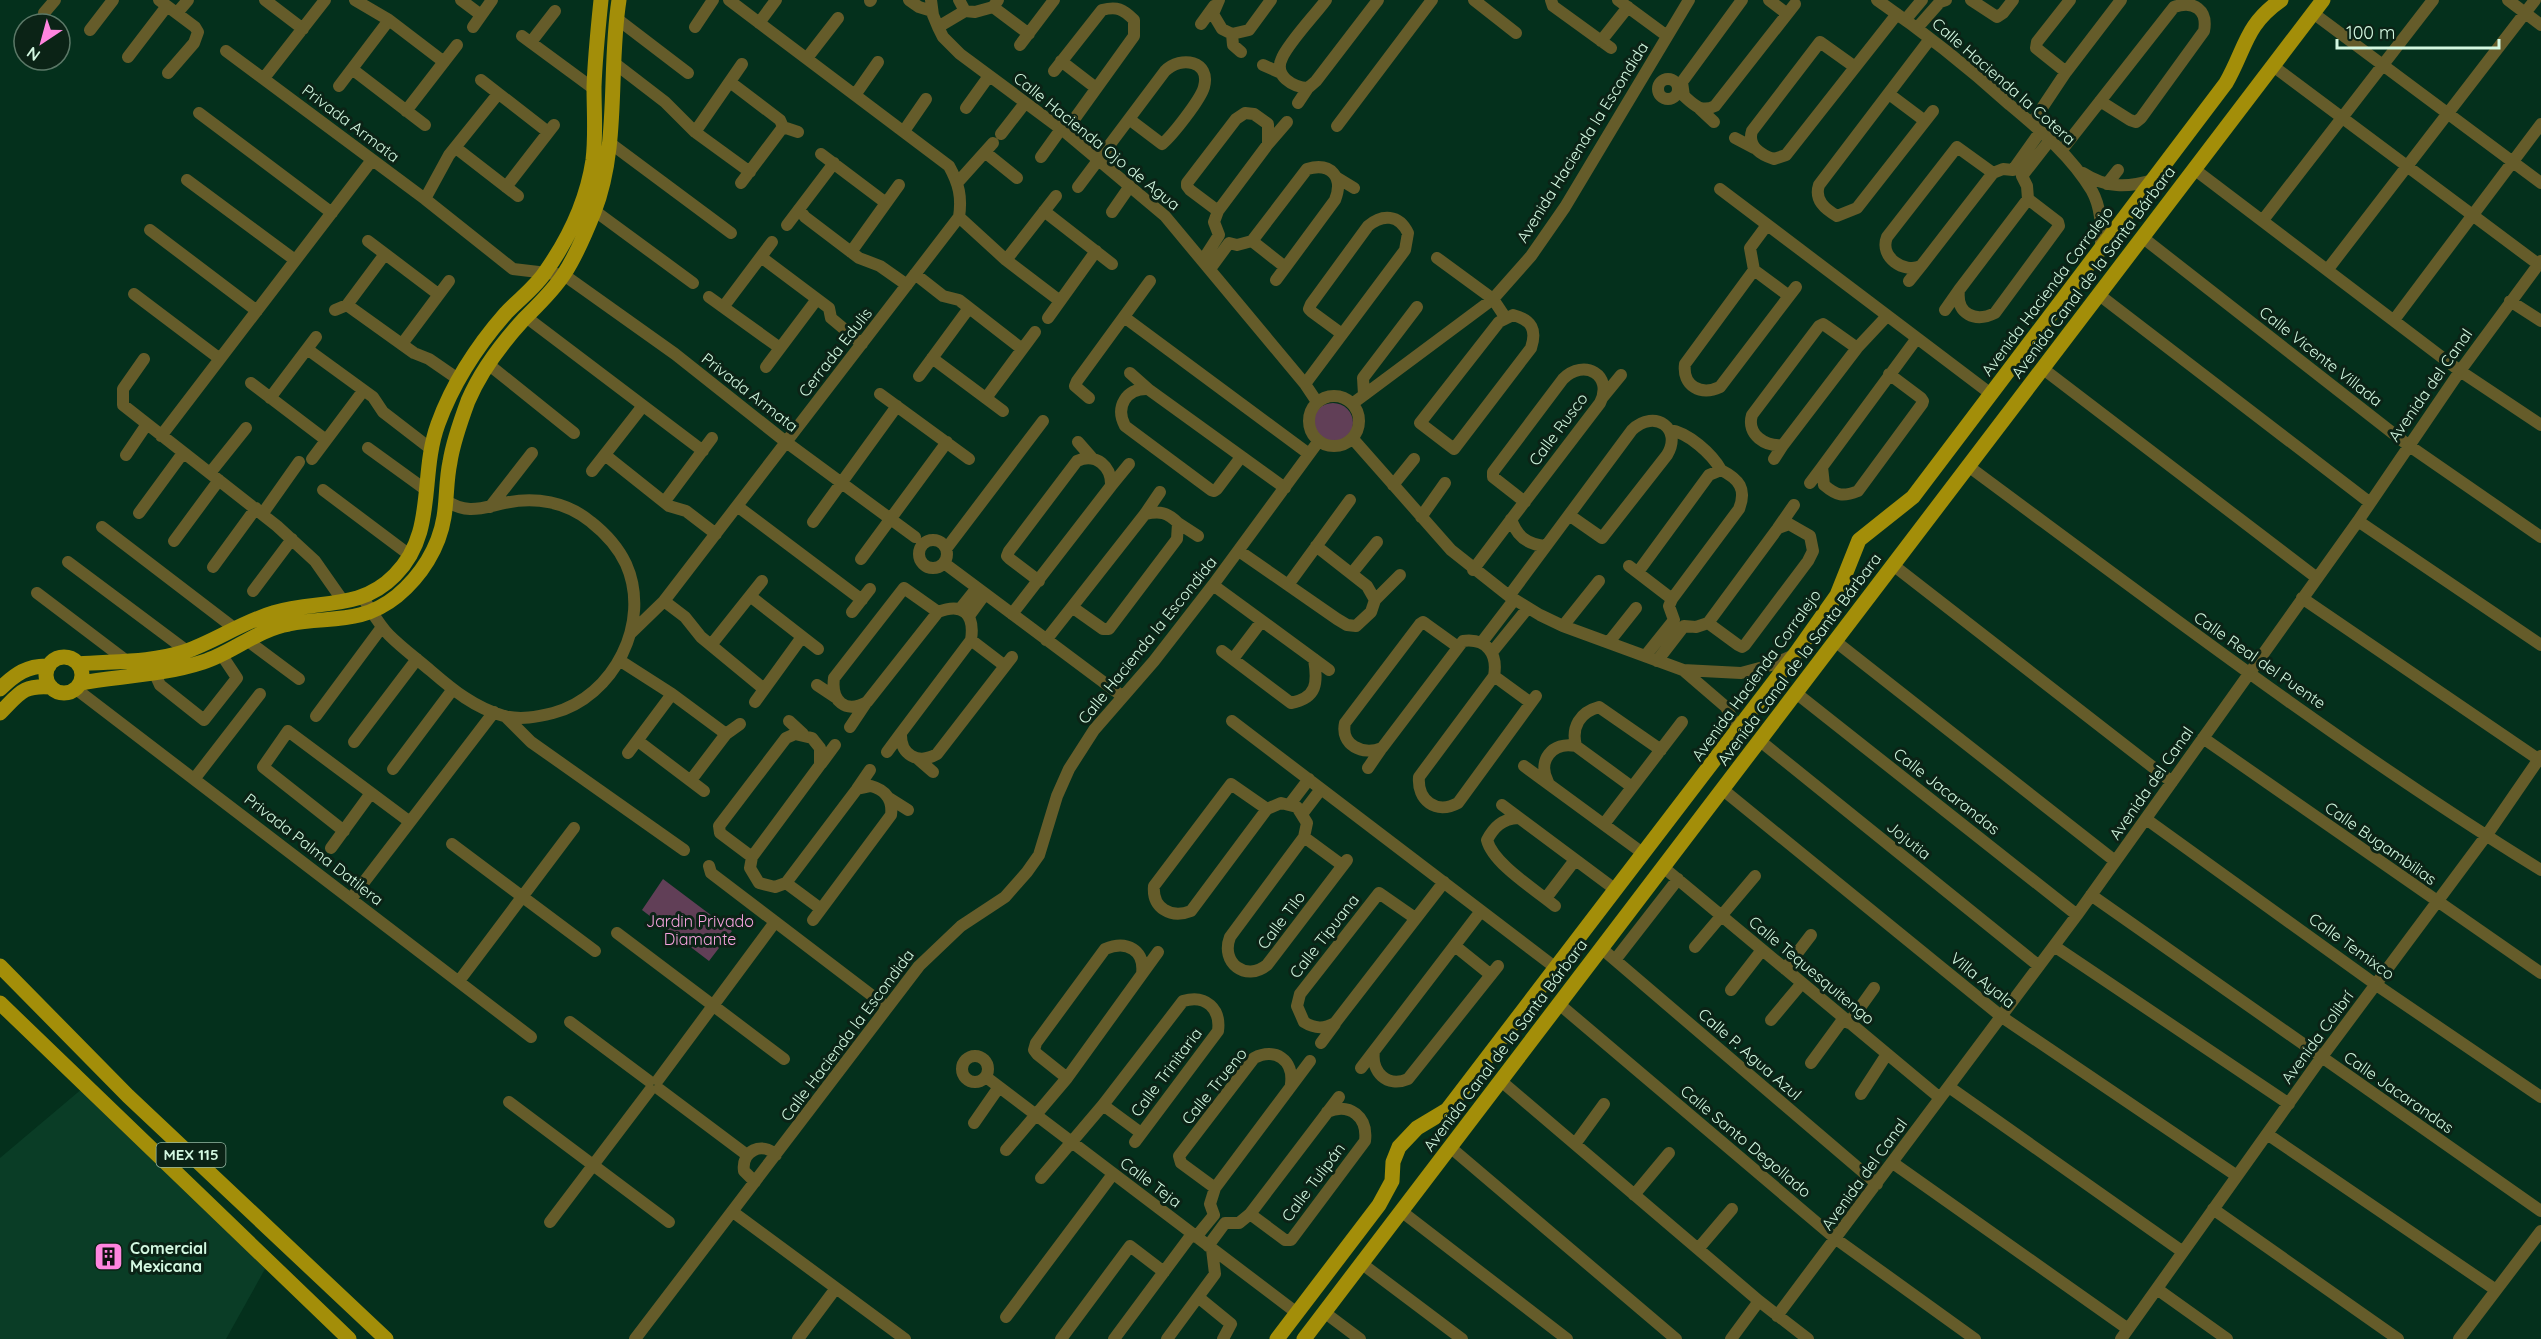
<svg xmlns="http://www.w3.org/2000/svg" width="2541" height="1339" viewBox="0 0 2541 1339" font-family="Quicksand,sans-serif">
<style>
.built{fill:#0a3d26}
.green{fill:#613f57}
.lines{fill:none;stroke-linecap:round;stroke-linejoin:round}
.minor{stroke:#655c2a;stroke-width:12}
.major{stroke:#a38e09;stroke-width:15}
.labels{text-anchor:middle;stroke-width:6;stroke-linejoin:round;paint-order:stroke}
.shield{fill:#0b2316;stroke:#97b8a4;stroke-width:1.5}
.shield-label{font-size:15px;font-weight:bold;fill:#d3f8e1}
.street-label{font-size:16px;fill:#d3f8e1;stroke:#0b2316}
.park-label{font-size:16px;fill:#f9a4e0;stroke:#0b2316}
.poi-label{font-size:16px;font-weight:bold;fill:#d3f8e1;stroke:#0b2316;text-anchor:start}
</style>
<rect width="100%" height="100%" fill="#04301c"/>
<path class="built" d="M83,1088l182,181 -39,70h-226v-181z"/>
<path class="green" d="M1313 423a20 20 0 1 1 40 0a20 20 0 1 1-40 0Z
M663,879l69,52 -23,30 -67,-51z"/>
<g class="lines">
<path class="minor" d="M159,0l36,27 3,5 -4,11 -26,30
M265,0l38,29
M355,0l34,20 55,42
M461,0l20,15
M909,0l10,7 13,4
M931,0l2,15 5,12 5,10 17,17 105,78 100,84 140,168 12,18
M959,0l6,11
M1219,0l-6,14 9,15 10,5 17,-4 22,-30
M1326,0c-11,15 -37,42 -44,58 -9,18 11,29 26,30l8,-7 62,-81
M1474,0l42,33
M1551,0l2,6 58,42
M1618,0l49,36
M1742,0l-60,82 2,14c10,9 17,17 31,10l80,-102
M1769,0l17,13
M1877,0c47,32 91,67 133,105 30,25 62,52 82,86 10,18 9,38 9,58
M1971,0l26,17 6,-4 10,-13
M2508,0l33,25
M870,1l1,-1
M993,7l36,27
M44,13l11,-13
M177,13l11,-13
M2313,13l228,170
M616,18l72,55
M1906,19l16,-19
M759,23l17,-23
M1201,24l13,-18
M473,27l19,-27
M695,27l18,-27
M938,27l27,-16 10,1 18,-5 5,-7
M1917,28l23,-26 6,-2
M90,30l23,-30
M1232,34l1,11 8,7
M522,36l72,53
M1930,39l-111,146c-5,15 6,24 18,31l20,-8 76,-97
M1601,41l27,-34
M531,42l24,-31
M1020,45l34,-45
M226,51l199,148 88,70 51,6 111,79 111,88 129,95
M128,57l39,-51
M807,58l31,-40
M1061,61l35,27
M613,62l52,40 30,30 55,40
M1263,65l18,8
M2273,66l265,198
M1855,67l-35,-25 -68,89c-5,15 9,24 22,28l12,-4 111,-141
M352,69l73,56
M1054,71l48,-61c15,-4 21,-1 32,10v16l-69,96
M2066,72l-30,-24 1,-6 33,-42
M264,78l61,-78
M1658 89a10 10 0 1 1 20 0a10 10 0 1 1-20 0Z
M481,80l67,52
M730,82l50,38 3,7 15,5
M339,86l50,-66
M1889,94l36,27
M855,95l23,-33
M1298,103l10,-15
M966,108l23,-32
M1699,108l15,14
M406,111l51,-66
M199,113l133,100
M2032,123l34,-51 55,-72
M1337,126l95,-126
M904,131l22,-32
M695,132l47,-68
M1001,134l24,-31
M1735,138l19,10
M610,143l121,90
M1268,144l19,-22
M456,148l62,48
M2061,151l113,-144c20,-7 34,3 30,24l-63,87 -5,4 -6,-2 -30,-19
M986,153l31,25
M821,154l65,49
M1041,157l20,-28
M2194,169l266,202 81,54
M1993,173l-36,-26 -70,90c-8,20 17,37 34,29l72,-93 10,-4 10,1 27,-38
M2083,173c23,15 44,15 70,7
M1336,177l18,11
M187,180l108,80
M958,182l35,-39
M741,183l42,-56
M2107,184l11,-14
M506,187l48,-62
M1078,187l87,-116c16,-16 46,-10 39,16 -3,12 -32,49 -42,57l-33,-25
M1720,189l271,205
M425,199l24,-44 49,-61
M2028,199l30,23 1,4 -64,87c-20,10 -39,1 -36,-23l69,-91 -1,-13 -5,-10 28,-36
M799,209l6,8 54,41 21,8 27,19
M595,211l98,72
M1044,211l68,53
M1112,212l18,-26
M959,217l47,43 54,41
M2263,220l170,-220
M787,225l47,-62
M1767,225l-17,23 4,22 35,26
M150,230l107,81
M2142,237l266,208 133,92
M368,241l70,53
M1252,241l55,-72c24,-7 37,8 28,31l-59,80
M1252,241l33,26
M851,252l48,-67
M761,257l68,51 2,10 31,26
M1437,258l56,41 12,18
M1006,260l50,-64
M1203,260l16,-25 -5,-13 4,-11 50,-67v-20l-14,-10 -9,-1 -9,6 -49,64v3l3,4 28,21
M1210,269l19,-26 8,2 15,-4
M2328,269l207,-269
M1754,270l-69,94c-3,22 16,32 35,23l76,-100
M915,274l28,22 16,4 63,49
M1909,281l12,-15
M134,294l86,65
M2098,294l271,208
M709,297l71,51
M2510,301l31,20
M347,305l67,48 15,6 29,20
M724,306l48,-64
M335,310l12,-5 38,-51
M1945,310l14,-20
M1513,315c19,5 24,15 18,33l-77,101 -34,-26 79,-101z
M526,317l177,134
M1124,317l185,137
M1048,318l48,-67
M2394,320l147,-196
M402,344l47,-63
M1857,348l-31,-22 -3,-2 -4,2 -67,89c-6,20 14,32 31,30l74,-97 30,-32
M307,349l66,48 10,15 48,37
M932,358l71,53
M144,359l-21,30v16l154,121 38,35 28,40
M488,364l86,69
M766,367l51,-68
M2042,368l275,210
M1130,373l18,16
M1889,374l32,24 2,3 -1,3 -64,87c-15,6 -21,5 -34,-6l-2,-18 95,-129
M919,376l50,-68
M251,383l75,57
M1305,384l100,-134 3,-17c-9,-19 -26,-19 -40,-7l-57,78 -2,5 3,3 30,22
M880,394l89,65
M1364,395l-1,-17 54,-71
M1309 421a25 25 0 1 1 50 0a25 25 0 1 1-50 0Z
M1603,397l18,-22
M270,398l46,-61
M986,398l49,-66
M1089,398l-14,-12 2,-5 73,-100
M1352,404l141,-105 38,-43 34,-49 124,-207
M1669,430c19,2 43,24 52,40
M161,436l211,-276
M1353,439l98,111 58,46 31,19 23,11 120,44 58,3 30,-8 23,-10
M1078,442l14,16
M368,448l58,42
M126,455l21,-31
M605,455l64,51 17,5 30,23
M1241,457l-24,32 -3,2 -3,-1 -86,-64c-10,-19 1,-38 23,-37l137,99
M312,459l51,-68
M1774,459l9,-14
M1968,466c188,139 374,281 573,404
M592,471l50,-64
M210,473l36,-45
M1810,483l12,-16
M1393,485l21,-26
M1111,486l18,-22
M323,490l88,66
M665,501l47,-63
M737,506l125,94
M490,507l42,-54
M139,513l44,-60
M263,513l36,-51
M1145,514l15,-22
M1421,517l24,-34
M1511,519c6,18 17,26 35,27
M2358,521l183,124
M813,522l84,-116
M1178,523l20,13
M102,527l132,101
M1778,528l16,-23
M919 554a14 14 0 1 1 28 0a14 14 0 1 1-28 0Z
M174,541l45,-61
M946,549l97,-128
M1239,551l98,68 10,6 9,1 15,-14 4,-12 -8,-14 -51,-40
M861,559l86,-117
M68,562l119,89
M944,563l178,133
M1893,565l279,217
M1629,566l43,33
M213,567l43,-59
M1473,570c42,-56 85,-112 127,-167 14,-28 -16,-45 -37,-24l-70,93v5l32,25
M1638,572l71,-97 12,-5c18,9 26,19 18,39l-67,90 -3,7 5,14 -28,35
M1352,573l25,-31
M1213,585l116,85
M1288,585l62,-85
M253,591l39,-52
M37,593l91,69
M750,596l68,53
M1509,596l123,-166c23,-22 51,-1 35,25l-65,83 -33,-23
M363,598c8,12 16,27 26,37 13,13 28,24 42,36 22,19 44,37 73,45 17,4 33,1 49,-3 61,-16 99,-91 73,-149 -8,-17 -21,-31 -35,-42 -24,-20 -56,-26 -86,-19 -24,5 -38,12 -60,-3
M2302,598l239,163
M1375,600l25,-25
M664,601l21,16 16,20 63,52
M960,609l16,-20
M852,612l18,-23
M938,612l-34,-24 -70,90c-3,23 11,36 33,24l71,-90c25,-10 37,2 33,28l-70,93c-1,22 17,32 36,21l75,-97
M1012,614l99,-128c1,-19 -15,-34 -34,-25l-68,90 -2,5 3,3 29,22
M969,616l16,-22
M1563,626l36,-45
M631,633l33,-32 295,-384c3,-20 0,-33 -10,-51l-220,-166
M971,640l34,26
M1046,640l26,-33 73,-93c15,-3 22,-2 33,9l-1,16 -68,90h-6l-31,-22
M248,641l51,38
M1835,641l280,220
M1482,642l32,-42
M1609,642l27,-34
M711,645l51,-64
M1458,647l-32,-23 -3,-2 -3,2 -75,99c-5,22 18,33 37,25l81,-107c24,-3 35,13 31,35l-75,101c-2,23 17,38 39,26l78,-107
M1222,651l69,52c26,-5 27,-20 23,-44
M1493,651l34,-42
M1233,659l28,-37
M619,660l53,34 54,40
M1657,661l27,-35 12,1 12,-4 70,-95 11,-4 21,12 3,15 -5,10 -63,84 -3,2 -4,-2 -30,-22
M1683,670l43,37 12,23
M155,674l5,11 44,35 33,-42 -16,-24
M1494,676l37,27
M817,685l18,12
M76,689l455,348
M1796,693l281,222
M755,702l47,-65
M316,716l66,-89
M505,716l26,26 153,108
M789,721l14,13
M1232,721l324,247
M850,727l16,-24
M288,731l122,91
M288,731l-25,36 81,64
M2203,738l338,235
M1759,740l280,226
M638,741l66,50
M354,742l63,-83
M1576,746c-5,-19 4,-34 23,-39l62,43
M887,752l14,-19
M628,753l44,-59
M918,759l15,13
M821,764l14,-19
M1524,766l120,88
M1368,768l13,-19
M393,769l60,-80
M195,778l65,-84
M691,780l35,-46 14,-10
M1548,782c-11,-21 4,-41 28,-36l56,41
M857,789l13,-19
M1722,789l280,228 235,159
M889,798l19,12
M1290,804l19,-25
M1502,805l114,85
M1267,809l-36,-25 -77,102c-2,22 17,33 37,25l76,-102 14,-6 16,4 10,16 -3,14 -74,100c-10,26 16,45 37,28l80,-105
M1302,814l19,-25
M1518,818c-16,1 -24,9 -31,22 6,24 49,50 68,66
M2146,819l229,165 166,113
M1604,824l78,-102
M1304,837l38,28
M452,844l143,107
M331,848l40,-55
M752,857l-32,-24 -1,-7 67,-88 9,-4 17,4 8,10v17l-68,92 -2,11 9,15 16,4 11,-4 71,-94 14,-3c15,4 22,14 20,29l-78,105
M709,866l2,7 176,134
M1663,867l277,231
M786,883l35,26
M2091,895l450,316
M1546,898l29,-38
M351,899l143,-187
M1415,918l-36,-25 -79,101 -3,12 7,16c11,7 20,7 31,1l109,-141
M617,933l167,126
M1455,946l36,29
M2054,946l235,158
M1695,947l60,-71
M1601,948l276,236
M1615,960l63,-81
M1785,969l26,-34
M459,981l115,-153
M1731,990l31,-40
M1559,1004l277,235 139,100
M1771,1020l31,-37
M570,1022l79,59
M1849,1023l25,-35
M1321,1043l14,-19
M1374,1051c-3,21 13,37 34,28l90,-113
M962 1069a13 13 0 1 1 26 0a13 13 0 1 1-26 0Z
M1811,1063l33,-45
M1361,1068l120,-157
M986,1077l311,236
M1067,1078l-30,-24 -3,-4 2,-7 69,-94c22,-9 40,1 37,25
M658,1080l117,-158
M1501,1081l258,220 49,38
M1949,1087l234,165
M659,1089l88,66
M1861,1094l26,-40
M509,1102l160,120
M1103,1105l38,28
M974,1123l25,-36
M2267,1134l229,156
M1575,1144l29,-40
M1450,1147l226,192
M1006,1150l61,-72 91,-126
M1893,1163l235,166
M1041,1178l62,-73 80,-104c23,-7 38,8 35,30l-83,111
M755,1182l-11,-11c-3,-20 18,-30 32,-16
M1215,1188l-34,-25 -2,-7 75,-98c21,-11 40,2 37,26
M1634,1195l35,-42
M2213,1209l185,130
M1401,1211l166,128
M733,1212l172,127
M1250,1214l35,26h6l74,-99c3,-24 -15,-39 -38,-29
M550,1222l100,-132
M1196,1237l18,-22 -4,-11 5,-16 95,-127
M1208,1246l17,-23h14l11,-9 89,-117
M1698,1249l34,-40
M1361,1263l101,76
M2157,1289l70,50
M1198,1297l33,27 -8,15
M1324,1312l36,27
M1777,1316l300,-401 281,-394 102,-150 81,-110
M1006,1317l107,-143
M635,1339l284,-373 42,-40 44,-29 22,-25 12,-17 18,-59 12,-27 25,-39 60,-69 59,-76 105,-143
M798,1339l38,-51
M1061,1339l69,-93 34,26
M1114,1339l78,-105
M1167,1339l48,-65 -3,-25
M1731,1339l28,-38
M2121,1339l200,-281 165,-222 55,-80
M2459,1339l82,-108"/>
<path class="major" d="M46 675a18 18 0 1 1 36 0a18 18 0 1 1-36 0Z
M78,664c36,-3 71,-1 106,-12 30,-10 58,-30 89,-39 43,-14 86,-1 122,-38 42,-42 24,-99 43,-151 15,-41 39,-78 68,-111 13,-14 30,-26 40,-42 23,-33 41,-71 47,-111 3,-24 1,-48 1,-73 1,-29 4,-58 7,-87
M80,683c41,-7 83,-8 123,-21 29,-9 55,-33 86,-38 41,-8 72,1 108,-28 24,-20 42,-48 47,-79 3,-18 2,-37 6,-55 3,-20 11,-42 18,-61 13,-31 34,-58 56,-82 14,-14 29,-28 40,-45 12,-18 22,-42 30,-62 26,-67 14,-143 25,-212
M0,689c15,-15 28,-24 49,-23
M0,713c20,-20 22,-28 51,-26
M0,966l128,130 258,243
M0,1003l349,336
M1277,1339l102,-134 13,-24 1,-19 6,-15 18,-19 30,-18 349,-457 41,-58 22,-55 54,-43 313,-414c20,-35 19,-58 55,-83
M1304,1339l1019,-1339"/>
</g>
<defs>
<symbol id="building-square" viewBox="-11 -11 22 22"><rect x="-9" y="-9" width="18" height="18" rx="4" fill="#ff85df" stroke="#0b2316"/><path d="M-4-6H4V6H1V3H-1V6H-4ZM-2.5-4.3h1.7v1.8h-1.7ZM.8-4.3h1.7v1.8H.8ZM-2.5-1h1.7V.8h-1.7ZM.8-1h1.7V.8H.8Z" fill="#111"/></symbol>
</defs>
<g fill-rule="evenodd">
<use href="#building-square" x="92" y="1240" width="33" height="33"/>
</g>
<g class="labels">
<rect class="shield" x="156.5" y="1143" width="69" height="24" rx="4.5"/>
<g class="shield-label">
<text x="191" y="1160">MEX 115</text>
</g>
<g class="street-label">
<text transform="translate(2004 81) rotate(41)" y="6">Calle Hacienda la Cotera</text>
<text transform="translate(351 123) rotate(37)" y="6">Privada Armata</text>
<text transform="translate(1097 141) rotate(39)" y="6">Calle Hacienda Ojo de Agua</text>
<text transform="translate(1582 142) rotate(-58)" y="6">Avenida Hacienda la Escondida</text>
<text transform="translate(2093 272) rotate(-53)" y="6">Avenida Canal de la Santa Bárbara</text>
<text transform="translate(2047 291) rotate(-53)" y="6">Avenida Hacienda Corralejo</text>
<text transform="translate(835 352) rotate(-52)" y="6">Cerrada Edulis</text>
<text transform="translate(2321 356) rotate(38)" y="6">Calle Vicente Villada</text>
<text transform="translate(2430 385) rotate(-55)" y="6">Avenida del Canal</text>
<text transform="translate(750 392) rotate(38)" y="6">Privada Armata</text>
<text transform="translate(1558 429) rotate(-53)" y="6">Calle Rusco</text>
<text transform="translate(1147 640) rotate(-51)" y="6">Calle Hacienda la Escondida</text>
<text transform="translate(1799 659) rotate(-53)" y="6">Avenida Canal de la Santa Bárbara</text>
<text transform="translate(2260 660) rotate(35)" y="6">Calle Real del Puente</text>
<text transform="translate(1756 675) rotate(-54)" y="6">Avenida Hacienda Corralejo</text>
<text transform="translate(2151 783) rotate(-55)" y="6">Avenida del Canal</text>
<text transform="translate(1947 791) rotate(38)" y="6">Calle Jacarandas</text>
<text transform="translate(1909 840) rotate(39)" y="6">Jojutia</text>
<text transform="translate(2381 843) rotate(35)" y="6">Calle Bugambilias</text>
<text transform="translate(314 849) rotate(38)" y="6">Privada Palma Datilera</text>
<text transform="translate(1281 920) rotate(-53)" y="6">Calle Tilo</text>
<text transform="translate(1324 936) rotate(-52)" y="6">Calle Tipuana</text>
<text transform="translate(2352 946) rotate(36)" y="6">Calle Temixco</text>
<text transform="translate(1812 970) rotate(40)" y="6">Calle Tequesquitengo</text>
<text transform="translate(1983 980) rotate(39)" y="6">Villa Ayala</text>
<text transform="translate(847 1035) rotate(-53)" y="6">Calle Hacienda la Escondida</text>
<text transform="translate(2317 1037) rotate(-54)" y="6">Avenida Colibrí</text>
<text transform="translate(1505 1045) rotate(-53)" y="6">Avenida Canal de la Santa Bárbara</text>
<text transform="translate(1750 1054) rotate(41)" y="6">Calle P. Agua Azul</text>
<text transform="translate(1166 1072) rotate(-53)" y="6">Calle Trinitaria</text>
<text transform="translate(1214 1086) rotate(-51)" y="6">Calle Trueno</text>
<text transform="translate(2399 1092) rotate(35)" y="6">Calle Jacarandas</text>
<text transform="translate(1746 1141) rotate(40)" y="6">Calle Santo Degollado</text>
<text transform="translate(1864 1174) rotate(-54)" y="6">Avenida del Canal</text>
<text transform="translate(1151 1182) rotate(37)" y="6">Calle Teja</text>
<text transform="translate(1313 1182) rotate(-53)" y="6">Calle Tulipán</text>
</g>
<g class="park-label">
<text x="700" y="927">Jardin Privado<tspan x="700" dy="18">Diamante</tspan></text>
</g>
<g class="poi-label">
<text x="130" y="1254">Comercial<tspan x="130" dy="18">Mexicana</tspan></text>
</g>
</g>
<g transform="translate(42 42) rotate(216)"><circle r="28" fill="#0b2316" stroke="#5b7867" stroke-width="1.5"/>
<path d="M0-4.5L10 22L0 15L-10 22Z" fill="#ff85df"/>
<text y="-9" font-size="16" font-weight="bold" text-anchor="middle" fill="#d3f8e1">N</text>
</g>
<path d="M2337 39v9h162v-9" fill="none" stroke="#d3f8e1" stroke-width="3"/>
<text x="2346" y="39" font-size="18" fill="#d3f8e1" stroke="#0b2316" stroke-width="4.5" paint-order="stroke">100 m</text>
</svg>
